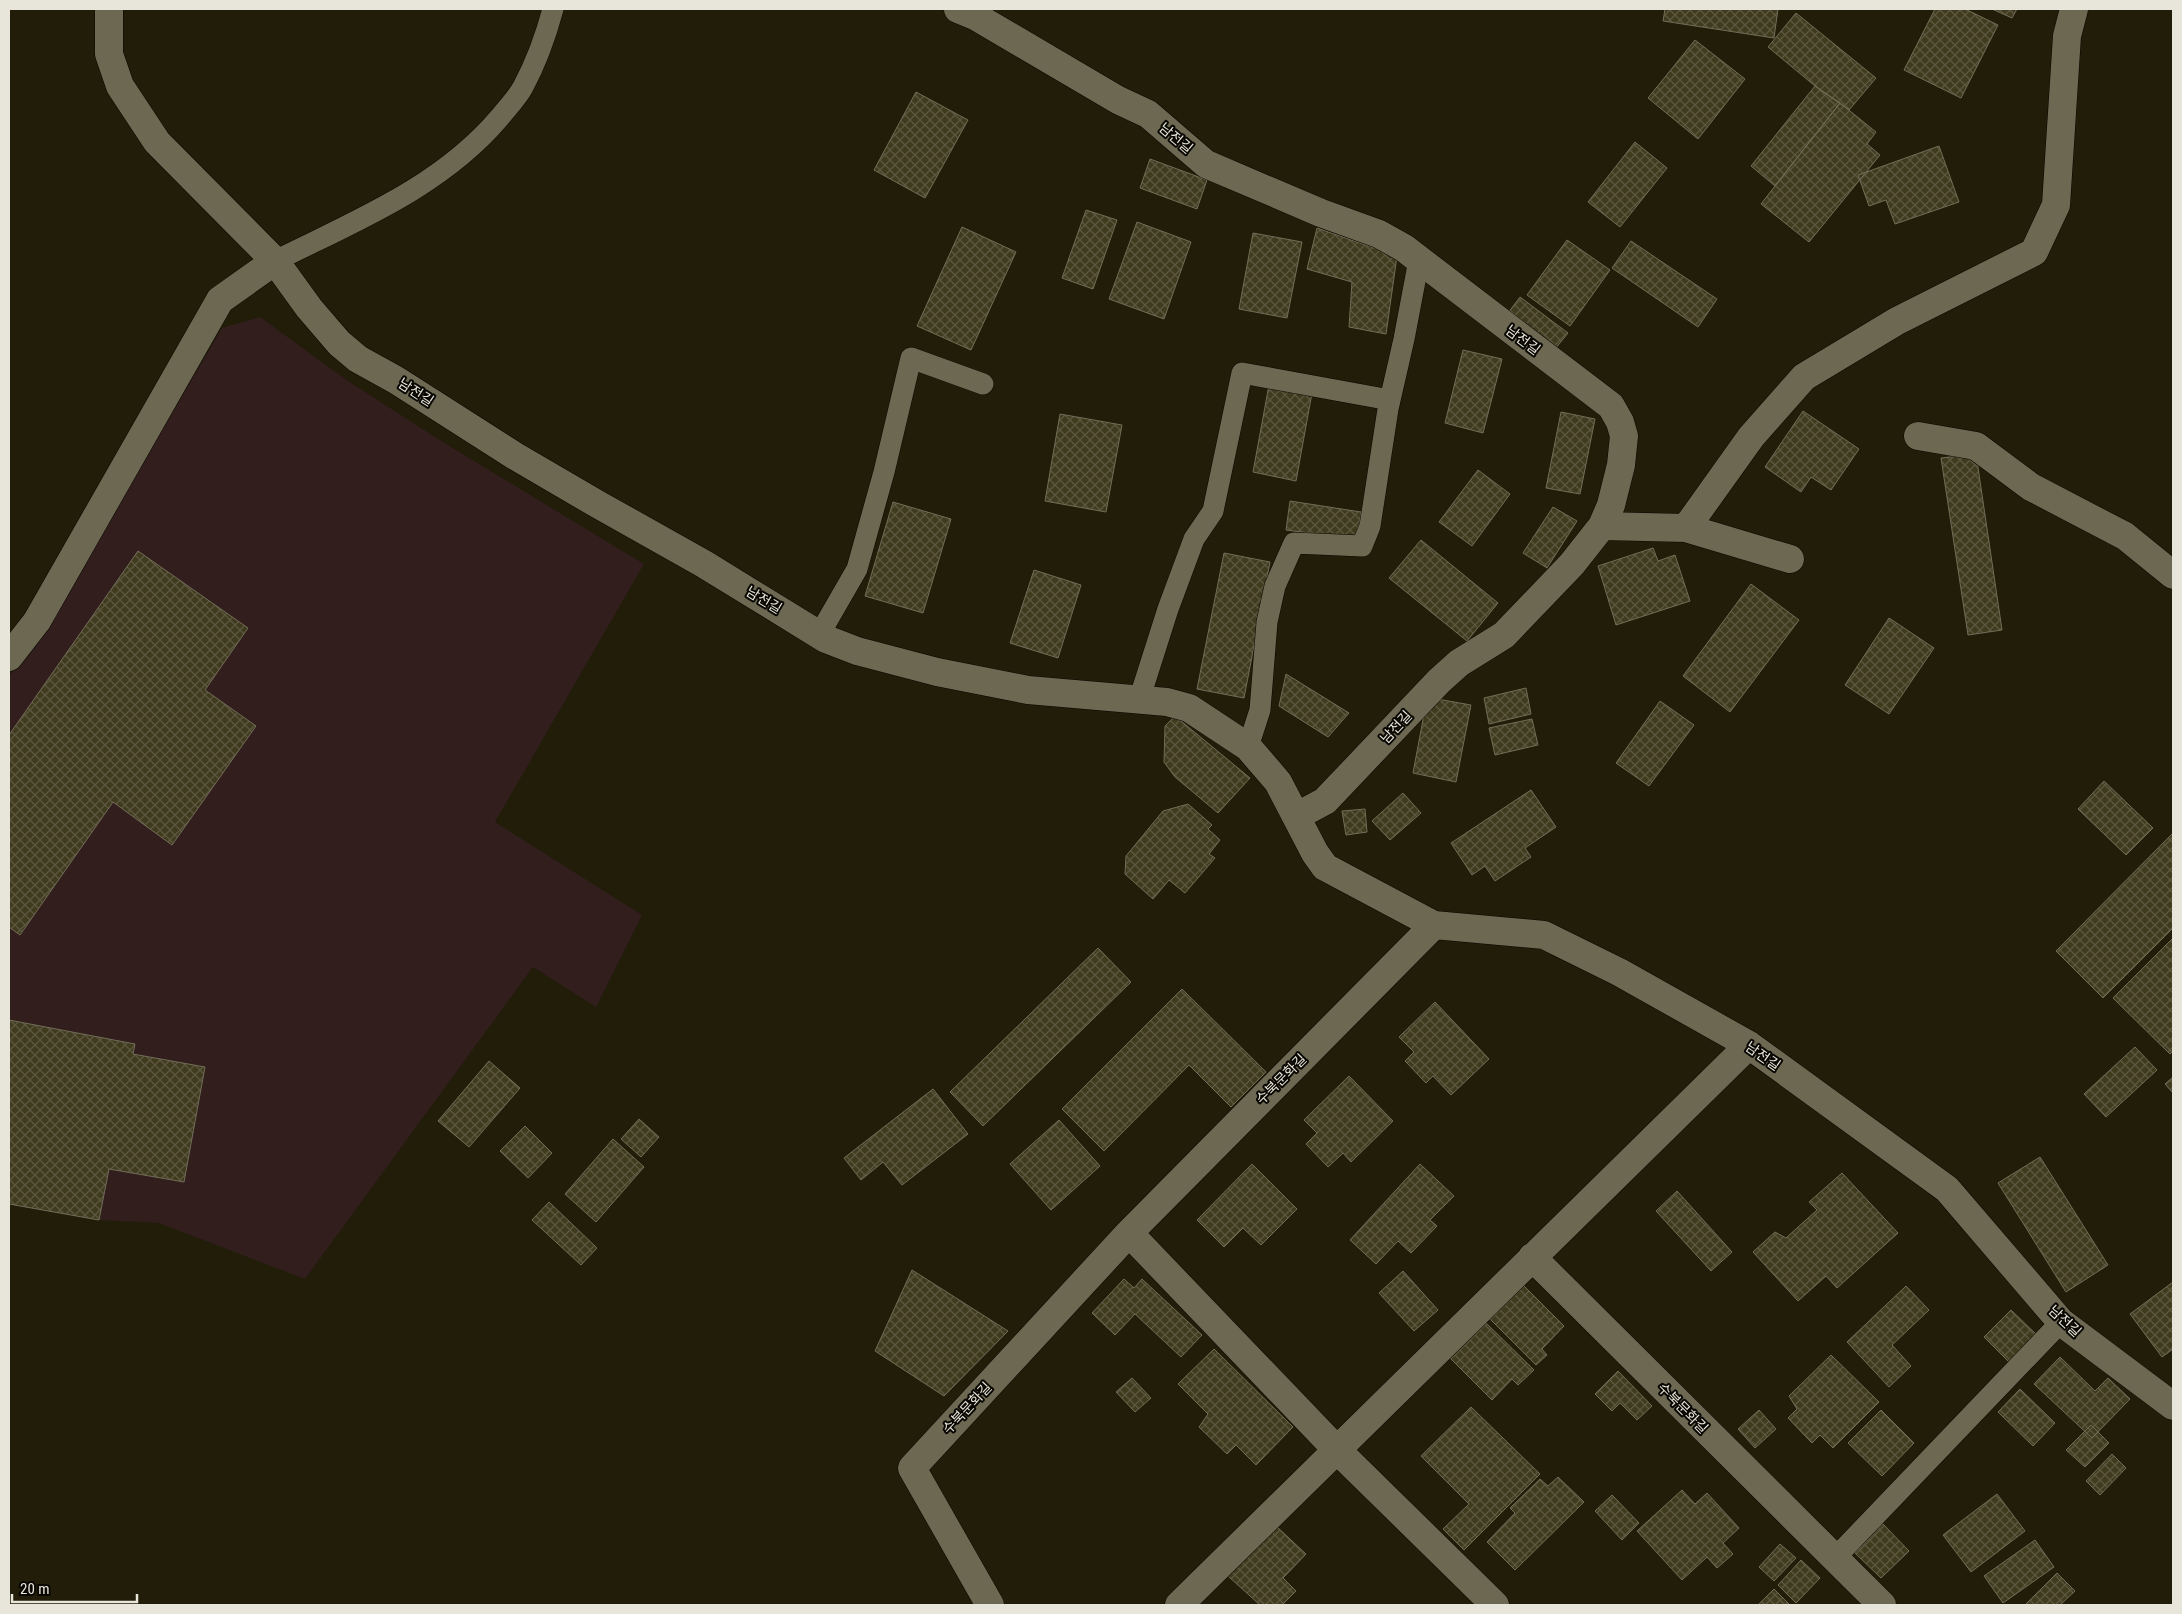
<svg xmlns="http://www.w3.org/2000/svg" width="2182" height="1614" viewBox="0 0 2182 1614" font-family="'Roboto Condensed','Noto Sans KR',sans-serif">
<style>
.industrial{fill:#311e1d}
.building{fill:url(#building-cross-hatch);stroke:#716d57}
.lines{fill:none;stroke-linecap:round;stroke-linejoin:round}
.service-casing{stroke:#0a0700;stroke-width:22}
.minor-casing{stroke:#0a0700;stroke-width:29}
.service{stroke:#6c6852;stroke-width:21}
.minor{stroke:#6c6852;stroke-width:28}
.labels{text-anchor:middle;stroke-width:4;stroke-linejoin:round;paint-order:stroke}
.street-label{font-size:14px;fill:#e8e6da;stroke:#090702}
</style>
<defs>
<pattern id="building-cross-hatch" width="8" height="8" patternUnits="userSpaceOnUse" patternTransform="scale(1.25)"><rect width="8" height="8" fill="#403b1f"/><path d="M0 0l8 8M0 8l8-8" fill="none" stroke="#5c573f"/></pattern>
</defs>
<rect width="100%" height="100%" fill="#211d09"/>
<path class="industrial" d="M260,317l88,64 98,63 198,120 -149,258 147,93 -46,92 -63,-40 -228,312 -146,-56 -60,-3 -90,-16v-528l38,-49 175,-299z"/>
<path class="building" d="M1665,9h113l-4,29 -111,-17z
M1935,9h30l33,16 -37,73 -57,-28z
M1992,9h25l-5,9z
M1796,13l80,65 -27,32 -34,-24 -47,-39z
M1695,40l50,39 -47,60 -50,-41z
M1815,86l25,17 -65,83 -24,-20z
M916,92l52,28 -43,78 -51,-28z
M1840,103l36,29 -9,12 13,11 -71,87 -48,-38z
M1635,142l32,26 -47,59 -32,-25z
M1939,146l20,56 -64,22 -9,-24 -17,6 -11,-31z
M1150,159l57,21 -10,29 -57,-21z
M1086,210l31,10 -24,69 -31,-11z
M1137,222l54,20 -27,77 -55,-20z
M962,227l54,25 -45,98 -54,-24z
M1317,228l80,28 -11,78 -37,-7 3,-45 -45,-13z
M1253,233l49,9 -15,76 -48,-9z
M1567,240l43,30 -40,56 -43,-31z
M1631,241l86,58 -19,28 -86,-59z
M1520,297l48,36 -13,16 -47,-36z
M1463,350l39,9 -19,74 -38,-10z
M1269,385l43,8 -16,88 -43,-9z
M1803,411l56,38 -28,41 -20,-13 -10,15 -36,-25z
M1561,412l34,7 -15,75 -34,-6z
M1060,414l62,11 -16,87 -61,-11z
M1976,454l26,176 -34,5 -27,-177z
M1478,470l32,24 -38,52 -33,-24z
M1290,501l71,11 -4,27 -71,-9z
M893,502l58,17 -28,94 -58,-17z
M1553,507l24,14 -30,47 -24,-15z
M1421,540l77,63 -31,38 -78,-63z
M1653,548l5,13 17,-6 15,46 -74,24 -18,-59z
M138,551l110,77 -43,62 51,36 -84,119 -59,-43 -93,133 -11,-8v-192z
M1224,553l46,9 -26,136 -47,-9z
M1034,570l47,15 -23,73 -48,-15z
M1751,584l48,36 -69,92 -47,-36z
M1889,618l45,30 -45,66 -44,-29z
M1286,674l63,39 -21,24 -49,-31z
M1526,688l5,26 -42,10 -5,-26z
M1437,699l34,6 -15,77 -43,-9 12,-64z
M1660,701l34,24 -45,61 -33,-23z
M1175,716l75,62 -32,35 -43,-36 -11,-15 1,-36z
M1532,719l6,26 -43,10 -6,-27z
M2104,781l49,47 -27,27 -48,-46z
M1531,790l25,37 -31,21 6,9 -36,24 -10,-15 -13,9 -21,-32z
M1403,793l18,20 -31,27 -18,-19z
M1188,804l24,21 -4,4 12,11 -11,14 6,4 -30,35 -16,-13 -16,19 -28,-25 1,-18 37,-45z
M1365,809l2,23 -21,3 -4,-24z
M2173,833v95l-70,70 -47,-47z
M2173,938v113l-3,3 -57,-56z
M1098,948l33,34 -148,144 -33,-34z
M1182,989l84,83 -35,35 -42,-42 -85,86 -42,-42z
M1435,1002l54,57 -38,36 -18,-19 -7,7 -21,-22 9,-9 -15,-15z
M9,1020l126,24 -2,10 72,13 -21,115 -75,-13 -10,51 -90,-16z
M2135,1047l22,23 -51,47 -22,-23z
M489,1061l31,27 -51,59 -31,-26z
M1349,1076l44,45 -42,41 -8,-9 -15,14 -22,-23 11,-11 -13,-13z
M2173,1077v16l-8,-9z
M933,1089l35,45 -66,51 -19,-23 -22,18 -17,-22z
M639,1119l20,18 -18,20 -20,-18z
M1059,1120l41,46 -49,44 -41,-46z
M525,1126l27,27 -24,25 -28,-27z
M613,1139l31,28 -48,55 -31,-28z
M2040,1157l68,108 -42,27 -68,-109z
M1252,1164l45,45 -36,36 -18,-17 -19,19 -27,-27z
M1420,1164l34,32 -24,24 7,6 -26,27 -13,-12 -22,23 -26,-24z
M1842,1173l56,60 -61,55 -11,-12 -28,25 -45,-49 22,-20 11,6 31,-28 -8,-8z
M1677,1191l55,61 -21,19 -55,-60z
M549,1202l48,46 -16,17 -49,-45z
M912,1270l96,61 -64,65 -69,-45z
M1403,1271l35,39 -24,21 -35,-38z
M1124,1279l10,9 8,-9 60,56 -21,22 -46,-43 -20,21 -23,-22z
M2173,1282v67l-11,8 -32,-43z
M1521,1283l43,43 -22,23 5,6 -11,10 -49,-49z
M1906,1286l23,24 -37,35 19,21 -22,21 -42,-45z
M2011,1310l28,27 -28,27 -27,-27z
M1483,1320l51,50 -16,15 -6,-6 -20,21 -45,-45z
M1214,1349l79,78 -37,38 -20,-20 -9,9 -28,-27 9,-13 -30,-30z
M1831,1355l48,47 -46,46 -13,-13 -8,8 -24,-25 9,-9 -8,-13z
M2060,1357l35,34 13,-13 22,21 -38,39 -58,-54z
M1618,1371l34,35 -15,14 -17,-17 -8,8 -17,-17z
M1132,1378l19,20 -16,14 -19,-20z
M2020,1389l35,34 -22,23 -35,-34z
M1471,1407l69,67 -76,76 -21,-21 26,-25 -48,-48z
M1759,1410l17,19 -21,19 -17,-19z
M1881,1410l33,33 -32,33 -34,-33z
M2091,1425l18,18 -24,24 -19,-17z
M2112,1454l14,14 -26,27 -14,-14z
M1558,1477l26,25 -69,68 -28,-28 28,-29 -5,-5 30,-29 8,7z
M1682,1490l13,14 12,-11 32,35 -16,15 10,11 -16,14 -10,-11 -25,23 -45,-49z
M1997,1494l28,37 -54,41 -28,-37z
M1612,1495l27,28 -17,17 -27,-29z
M1883,1524l26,27 -28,27 -26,-25z
M1276,1526l30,28 -23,24 13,13 -14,14h-22l-32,-29z
M2035,1540l19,27 -51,36 -19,-27z
M1780,1544l16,14 -22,23 -15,-14z
M1801,1560l19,18 -24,25 -18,-18z
M2057,1573l18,18 -15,14h-35z
M1774,1589l16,16h-32z"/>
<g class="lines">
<defs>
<path id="service" d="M275,261c80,-40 166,-74 225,-144 8,-10 17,-19 23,-30 13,-24 23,-52 30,-78
M819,635l38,-66 27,-97 27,-114 72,26
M1139,700l29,-91 26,-70 19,-28 29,-138 148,27
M1248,747l12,-37 7,-88 8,-36 19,-43 68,3 8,-20 18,-117 16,-70 15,-79
M1834,1559l227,-237"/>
<path id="minor" d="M109,9v45l11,32 37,56 118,119 34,47 30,35 19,16 38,21 119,76 84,49 105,59 122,75 31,12 80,21 91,18 139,12 22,6 59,39 30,35 37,71 10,14 109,58 110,10 75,37 130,73 198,144 114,133 112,84
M958,9l17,7 143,84 30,14 58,50 115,49 58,21 25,14 207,158 9,16 4,14 -3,29 -10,40 -9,21 -30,38 -68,71 -45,28 -20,18 -114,120 -28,15
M1918,436l58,10 55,41 94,49 48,39
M1602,526l84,2 104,31
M1686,528l65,-91 53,-60 93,-56 137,-69 22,-47 11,-169 7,-27
M9,657l28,-36 183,-321 55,-39
M1129,1233l208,217 158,155
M1532,1257l350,348
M990,1605l-78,-137 217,-235 305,-308
M1179,1605l570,-560"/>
</defs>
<use href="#service" class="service-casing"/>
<use href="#minor" class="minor-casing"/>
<use href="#service" class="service"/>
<use href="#minor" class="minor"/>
</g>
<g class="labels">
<g class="street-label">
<text transform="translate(1176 138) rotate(40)" y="5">남전길</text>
<text transform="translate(1523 340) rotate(37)" y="5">남전길</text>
<text transform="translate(416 392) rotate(33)" y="5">남전길</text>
<text transform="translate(764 600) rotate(31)" y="5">남전길</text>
<text transform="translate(1396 727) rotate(-47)" y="5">남전길</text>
<text transform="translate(1763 1056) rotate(35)" y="5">남전길</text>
<text transform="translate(1281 1079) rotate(-45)" y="5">수북문화길</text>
<text transform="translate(2065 1321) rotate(43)" y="5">남전길</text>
<text transform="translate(967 1408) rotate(-47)" y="5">수북문화길</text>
<text transform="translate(1683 1408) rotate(45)" y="5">수북문화길</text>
</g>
</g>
<rect width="2182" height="1614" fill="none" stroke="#e8e6da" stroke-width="20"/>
<path d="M12 1594v8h125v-8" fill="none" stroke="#e8e6da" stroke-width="2.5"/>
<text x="20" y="1594" font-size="15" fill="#e8e6da" stroke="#090702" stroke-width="4" paint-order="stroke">20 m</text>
</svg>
